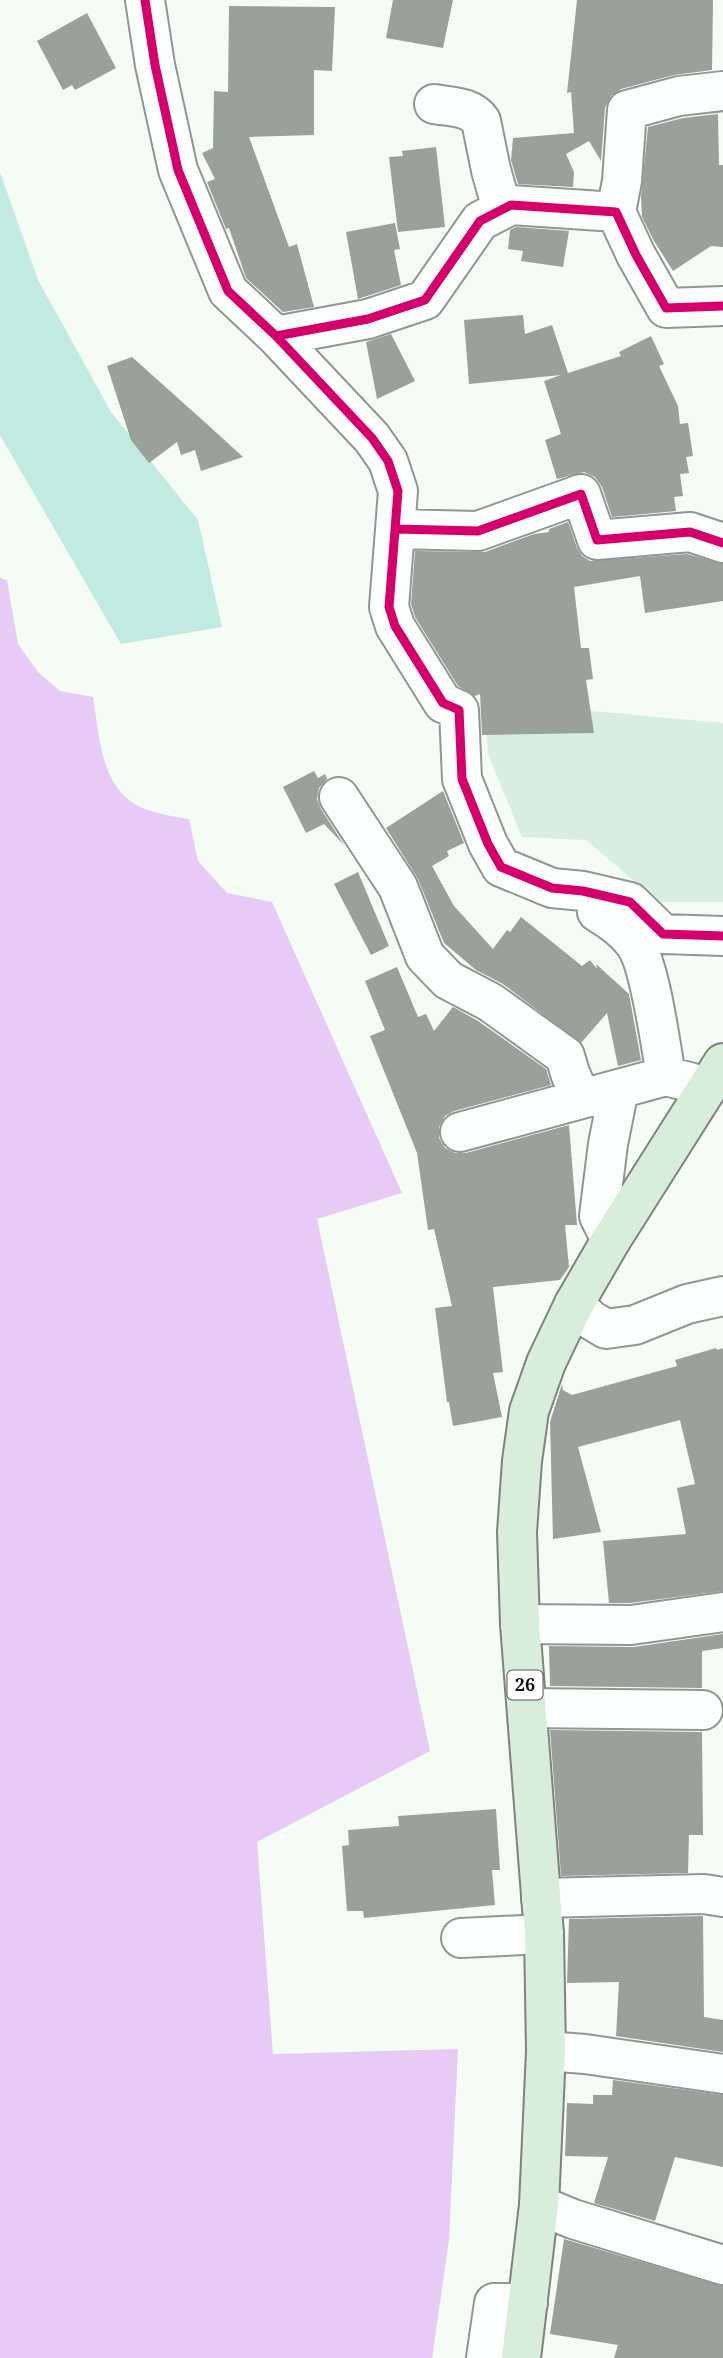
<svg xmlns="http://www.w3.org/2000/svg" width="723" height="2358" viewBox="0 0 723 2358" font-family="'Noto Serif',serif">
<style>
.forest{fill:#c1eae1}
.cemetery{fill:#d8eee3}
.water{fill:#e7caf6}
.building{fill:#9aa09a}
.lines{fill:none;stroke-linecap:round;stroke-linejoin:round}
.minor-casing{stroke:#929693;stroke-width:42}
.primary-casing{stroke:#7f8380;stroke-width:42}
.minor{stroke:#fdfffe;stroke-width:38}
.primary{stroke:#d9eddb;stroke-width:38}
.cycleway-casing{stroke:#fff;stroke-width:13}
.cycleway{stroke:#d6006c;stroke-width:9}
.labels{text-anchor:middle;stroke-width:7;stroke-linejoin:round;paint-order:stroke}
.shield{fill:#fff;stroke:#575757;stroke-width:2}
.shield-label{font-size:18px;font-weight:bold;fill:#0f0f0f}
</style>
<rect width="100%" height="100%" fill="#f4fcf5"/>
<path class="forest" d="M0,172l38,108 73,132 87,108 24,107 -101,17 -121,-209z"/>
<path class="cemetery" d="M484,701l239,22v179h-64l-73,-62 -64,-3 -34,-83z"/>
<path class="water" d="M0,578l7,2 11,64 20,28 22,19 33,6c7,43 8,100 58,114 12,4 25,6 38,8l9,42 29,32 45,9 130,291 -85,26 113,532 -173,91 16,212 185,-5 -9,191 -17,118h-432z"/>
<path class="building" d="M393,0h60l-10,48 -57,-10z
M577,0h136l-1,70 -38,5 -53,14 -10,7 -6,12 -4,53 -12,-20 -23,13 8,18 -1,15 -55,-3 -7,-24 2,-22 61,-5 -3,-41 -4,1z
M229,6l106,1 -3,64 -18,-1v65l-65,2 40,110 8,-3 17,63 -31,5 -37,-34 -17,-50 -3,1 -19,-47 8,-3 -13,-26 11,-5 1,-57 14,1z
M87,13l29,55 -41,22 -3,-5 -9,5 -26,-49z
M718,114l1,51h4v82l-12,-1 -38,25 -19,-30 -12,-24 -1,-21 7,-69 35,-9z
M436,147l9,80 -47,5 -9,-75 14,-1 -1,-5z
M395,223l5,26 -6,1 7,35 -43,14 -12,-67z
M516,227l53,4 -6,36 -42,-6 2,-10 -15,-2 2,-19z
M523,315l2,19 27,-9 16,48 53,-17 -2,-4 32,-16 13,28 -5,2 19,40 2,18 8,-1 5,33 -7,1 3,16 -9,1 3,22 -9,1 2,14 -64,6 -10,-30 -7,-10 -11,-5 -27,7 -12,-39 16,-6 -17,-53 17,-6 -92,9 -5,-64z
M391,334l24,47 -38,18 -11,-57z
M132,357l76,68 35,32 -42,14 -6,-21 -14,5 -4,-13 -28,21 -18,-23 -24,-74z
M568,522l9,26 5,8 8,5 97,-7 36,10v37l-78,12 -5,-37 -66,11 7,61h8l4,31 -7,1 8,53 -112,2 -2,-41 -5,2 -17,-10 -43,-69 -4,-13 4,-53 70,1 49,-18 15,-2v-3z
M314,771l4,7 7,-4 2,5 -8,9 -2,11 4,10 23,36 -20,-21 -18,9 -23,-46z
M443,791l21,52 -17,8 2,5 -17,10 22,40 39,43 14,-19 3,2 11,-15 61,49 8,-6 7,9 -1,-5 33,30 12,66 -23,6 -11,-53 -26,30 -78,-59 -27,-14 -32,-27 -26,-64 -32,-51z
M358,872l31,74 -18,9 -37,-71z
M397,967l21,50 8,-3 8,17 19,-24 25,14 68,48 5,16 -97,26 -9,5 -6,11v11l6,10 10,5h11l103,-28 8,100h-12l4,42 -9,13 -67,7 10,85 -10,1 9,44 -49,9 -4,-24h-2l-12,-94 17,-2 -18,-77 -6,1 -11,-77 -47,-117 15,-6 -20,-49z
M716,1348l1,2 6,-2v243l-93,12h-21l-6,-62 83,-7 -9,-46 18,-4 -15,-64 -102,27 23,85 -48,7 -3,-117 12,-38 1,6 9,5 105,-29 -2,-6z
M723,1634v14l-21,3v37l-152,-2 -1,-40 85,1z
M550,1730l152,2 1,103h-14l-1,38 -127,3z
M496,1809l4,61h-8l3,35 -131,13 -1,-7h-16l-5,-65 7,-1 -1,-15 51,-4 -1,-10z
M703,1916l1,101 19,3v32l-107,-16 3,-54 -52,1 2,-64z
M613,2080l110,15v72l-48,-10 -20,64 -61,-18 14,-46 -43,-1 2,-53 26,1v-9h19z
M564,2239l159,47v72h-109l4,-13 -68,-11z"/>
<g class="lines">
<defs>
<path id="minor" d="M145,0l10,65 23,105 50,121 48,45 96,102 16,23 10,30 -9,116 6,19 48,77 16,7 3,69 26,65 13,23 51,21 31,3 47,11 33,32 60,2
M434,104c17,3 37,2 47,17l10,49 11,39
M616,212l6,-31 5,-71 52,-14 44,-5
M276,336l92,-17 57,-19 55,-79 31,-16 105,7 20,43 30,53 57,-2
M396,529l82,2 103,-37 16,46 93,-8 33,11
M339,797l59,90 27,69 23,24 42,22 75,54 5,17 11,26
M597,912c15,9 28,18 38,32 15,21 26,103 31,132l42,11
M460,1132l206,-56
M611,1240l-12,-24 9,-72 11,-55
M574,1304l17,16 15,9 29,-4 52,-21 36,-8
M520,1624l111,1 92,-13
M527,1708l176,2
M541,1898l163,-4 19,3
M461,1938l83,-4
M546,2051l39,3 138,20
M539,2205l34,14 150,46
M486,2358l8,-55h34"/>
<path id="primary" d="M521,2358l18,-153 7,-154 -2,-117 -24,-310 -3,-92 5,-71 7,-50 17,-48 28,-59 37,-64 112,-177"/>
</defs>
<use href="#minor" class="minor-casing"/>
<use href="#primary" class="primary-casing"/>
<use href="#minor" class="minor"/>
<use href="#primary" class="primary"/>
<defs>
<path id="cycleway" d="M145,0l10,65 23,105 50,121 48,45 96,102 16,23 10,30 -9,116 6,19 48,77 16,7 3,69 26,65 13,23 51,21 31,3 47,11 33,32 60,2
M276,336l92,-17 57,-19 55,-79 31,-16 105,7 20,43 30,53 57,-2
M396,529l82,2 103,-37 16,46 93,-8 33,11"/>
</defs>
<use href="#cycleway" class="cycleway-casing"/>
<use href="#cycleway" class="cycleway"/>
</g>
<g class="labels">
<rect class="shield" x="507.5" y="1670.5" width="35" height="29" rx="5"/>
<g class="shield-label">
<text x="525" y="1691">26</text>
</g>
</g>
</svg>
